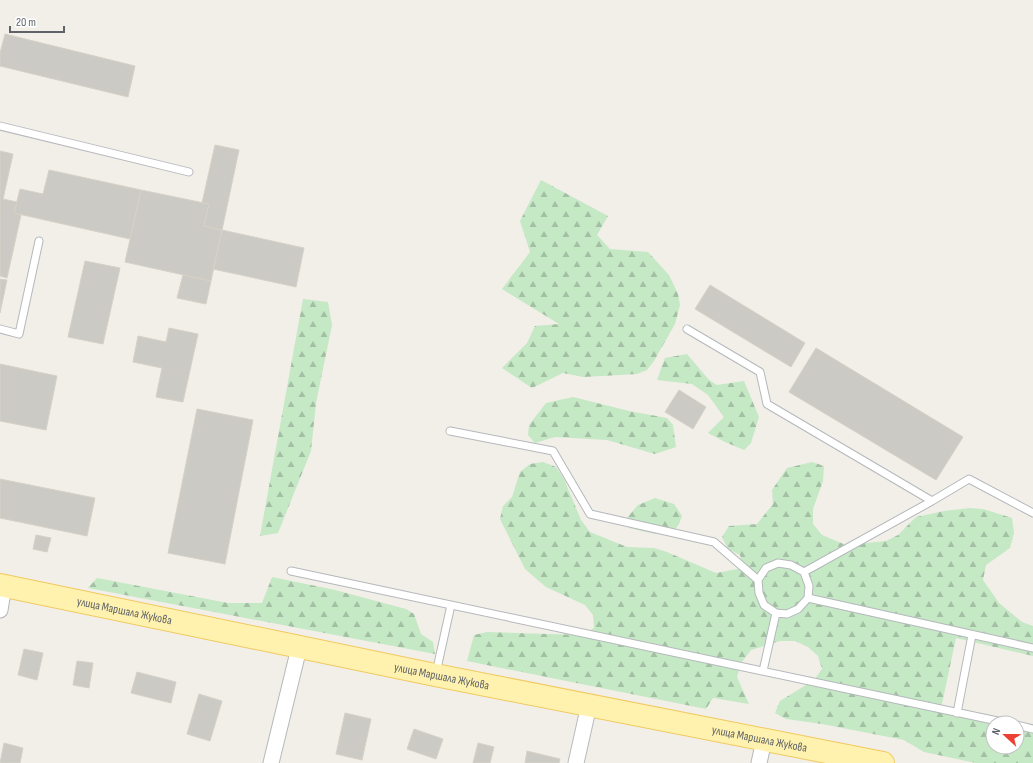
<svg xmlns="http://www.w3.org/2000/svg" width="1033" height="763" viewBox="0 0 1033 763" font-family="'Sofia Sans Condensed',sans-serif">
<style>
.forest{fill:url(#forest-firs)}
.building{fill:#cccac5;stroke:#d6d1c6}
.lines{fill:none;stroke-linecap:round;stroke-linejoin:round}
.service-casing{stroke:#b5b8bc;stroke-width:9}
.minor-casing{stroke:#b5b8bc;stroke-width:17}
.primary-casing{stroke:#f2c960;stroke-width:24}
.service{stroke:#fff;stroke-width:7}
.minor{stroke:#fff;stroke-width:15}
.primary{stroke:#fff2af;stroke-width:22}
.labels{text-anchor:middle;stroke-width:3;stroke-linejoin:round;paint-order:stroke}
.street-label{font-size:12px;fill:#5f6368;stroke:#fff}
</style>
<defs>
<pattern id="forest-firs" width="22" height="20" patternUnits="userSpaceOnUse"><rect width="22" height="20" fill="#c5e8c5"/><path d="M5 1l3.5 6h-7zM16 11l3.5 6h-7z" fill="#a3c0a4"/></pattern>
</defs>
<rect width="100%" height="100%" fill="#f1efe8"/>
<path class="forest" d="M541,180l67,36 -11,19 13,14 38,3 21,23 9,19 2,11 -5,19 -21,37 -7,9 -10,4 -54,3 -20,-4 -31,15 -30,-20 25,-25 8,-17 24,-2 -57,-35 28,-37 -10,-31z
M303,299l25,3 4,23 -16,78 -5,48 -33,82 -18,3z
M687,354l22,26 8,5 27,-4 15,36 -8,26 -7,7 -19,-8 -17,-9 16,-16 -16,-22 -16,-11 -35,-4 8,-22z
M573,397l56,14 38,7 6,7 3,22 -21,7 -48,-14 -52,-3 -20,6 -7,-8 1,-10 17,-22z
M543,462l13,5 8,12 17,41 9,12 37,15 27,1 13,4 49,21 27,-5 -3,-13 -12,-6 -6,-12 7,-11 28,-2 16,-20 -1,-14 15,-22 25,-6 12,4 -1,15 -10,28v15l9,11 24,10 40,-4 12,-6 18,-18 28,-6 26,-3 13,1 29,9 2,15 -4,15 -24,17 -3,15 16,23 23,19 11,4v30l-77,-18 -16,75 53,11v23h24v-18l16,4v30h-57l-52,-11 -20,-12 -82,-16 -36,-5 -11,-6 5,-12 34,-21 8,-11 -4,-13 -10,-9 -13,-6h-15l-29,9 -10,13 -4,14 12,27 -36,-6 -7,11 -239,-48 7,-26 13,-3 95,3 12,-7 -1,-13 -8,-10 -39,-18 -21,-18 -25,-50 3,-13 9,-9 8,-25 10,-8z
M655,498l19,6 8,12c-1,2 -2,6 -3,8 -10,17 -35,7 -50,4l-3,-9 12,-14z
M272,577l63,13 71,19 8,5 7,20 12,8 2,12 -347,-66 9,-10 131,25h34z"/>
<path class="building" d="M5,34l130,32 -7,31 -128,-31v-13z
M215,145l24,5 -17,80 -18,-4 5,-22 -7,-1z
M0,151l13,3 -10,45 14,3 -3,11 7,2 -14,63 -7,-2z
M49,170l92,20 -11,49 -116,-26 6,-24 23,5z
M141,190l68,14 -5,22 18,4 -11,51 -86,-19z
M222,230l82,18 -8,39 -83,-18z
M85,261l35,7 -17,76 -35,-7z
M183,275l28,6 -5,23 -29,-6z
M0,279l7,1 -7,33z
M710,285l95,58 -14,24 -96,-58z
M169,328l29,6 -15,68 -27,-5 6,-29 -29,-6 5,-26 28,6z
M816,348l147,89 -27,43 -147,-88z
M0,364l57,12 -11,54 -46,-9z
M679,390l27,17 -13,22 -28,-17z
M197,409l56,11 -28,144 -57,-11z
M0,479l95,19 -8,38 -87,-18z
M36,535l15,3 -4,14 -14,-3z
M24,649l19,4 -6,27 -19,-5z
M77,661l16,2 -4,25 -16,-3z
M137,672l39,10 -5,21 -40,-10z
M199,694l23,7 -12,40 -23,-7z
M345,713l26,6 -9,41 -26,-6z
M414,729l29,10 -7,20 -29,-10z
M4,743l19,5 -3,15h-20z
M478,743l16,4 -4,16h-17z
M527,751l33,8 -1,4h-34z"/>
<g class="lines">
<defs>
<path id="service" d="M0,126l189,46
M0,329l19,5 20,-93
M687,329l73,43 7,32 165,97 37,-22 64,34
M450,431l103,20 37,63 124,28 44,38
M291,571l716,152
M804,572l128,-71
M808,598l225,50
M763,671l13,-58 -12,-8 -5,-12 -1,-13 8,-12 12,-5 13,2 13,7 5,14 -1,12 -10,11 -11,5 -11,-1
M436,673l15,-68
M957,713l15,-78
M1017,725l16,4"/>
<path id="minor" d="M0,610l4,-24
M271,763l28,-115
M576,763l13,-58
M759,763l5,-23"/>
<g id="primary">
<path id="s1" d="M0,585l435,90 448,88"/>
</g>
</defs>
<use href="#service" class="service-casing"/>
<use href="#minor" class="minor-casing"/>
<use href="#primary" class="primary-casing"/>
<use href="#service" class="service"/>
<use href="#minor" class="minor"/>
<use href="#primary" class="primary"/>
</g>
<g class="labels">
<g class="street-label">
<text dy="4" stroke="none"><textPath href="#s1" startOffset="127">улица Маршала Жукова</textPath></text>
<text dy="4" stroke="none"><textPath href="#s1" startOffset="451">улица Маршала Жукова</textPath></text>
<text dy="4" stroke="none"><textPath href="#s1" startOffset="775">улица Маршала Жукова</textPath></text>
</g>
</g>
<g transform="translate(1005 735) rotate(292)"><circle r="19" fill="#ffffff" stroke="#bfc1c3"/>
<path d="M0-3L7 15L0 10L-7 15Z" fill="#ea4335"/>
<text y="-6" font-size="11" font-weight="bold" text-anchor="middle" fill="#5f6368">N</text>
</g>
<path d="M10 26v6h54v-6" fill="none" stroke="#5f6368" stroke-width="2"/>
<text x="16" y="26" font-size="12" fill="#5f6368" stroke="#ffffff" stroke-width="3" paint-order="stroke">20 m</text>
</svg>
